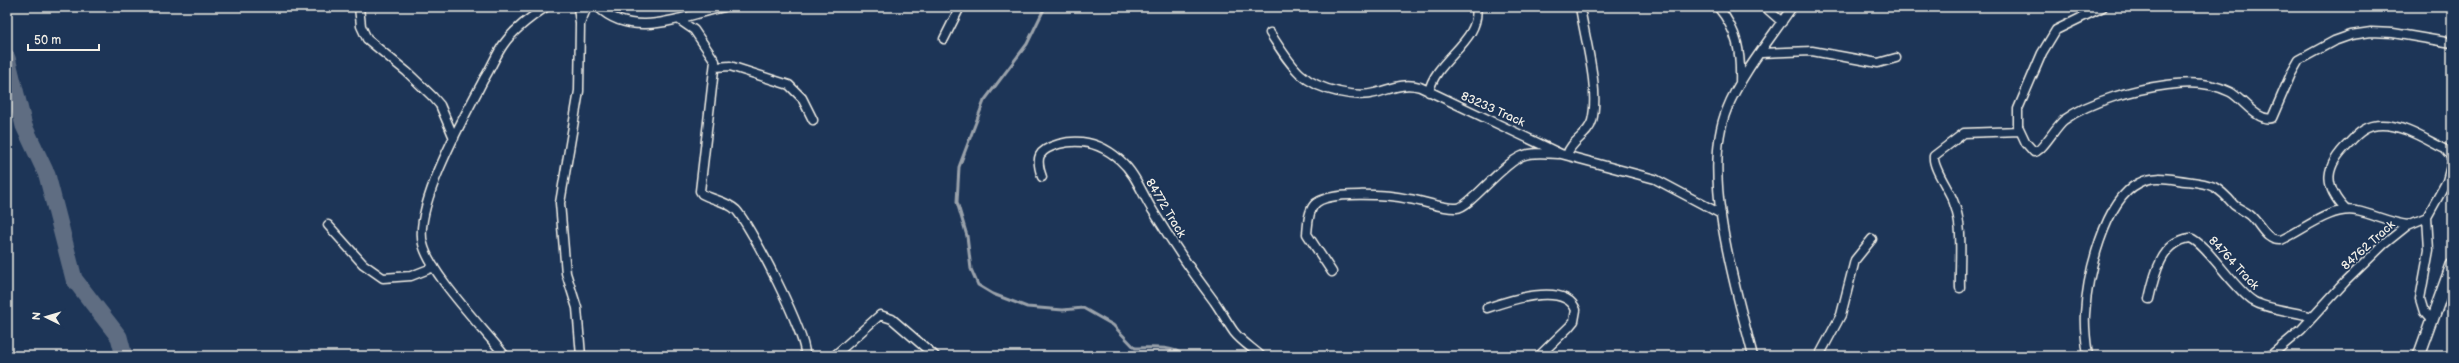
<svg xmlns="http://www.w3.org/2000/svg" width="2459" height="363" viewBox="0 0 2459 363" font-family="'Balsamiq Sans',sans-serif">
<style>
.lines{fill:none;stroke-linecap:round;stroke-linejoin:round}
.stream{stroke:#9aa2ab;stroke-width:3}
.river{stroke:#5e6d82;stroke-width:17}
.street-casing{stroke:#f4f1e8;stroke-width:11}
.secondary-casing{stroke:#f4f1e8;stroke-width:14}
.street{stroke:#1d3557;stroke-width:8}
.secondary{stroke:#1d3557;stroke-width:11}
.labels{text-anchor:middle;stroke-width:3.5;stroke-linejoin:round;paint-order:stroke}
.street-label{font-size:12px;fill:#f4f1e8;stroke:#1d3557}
</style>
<rect width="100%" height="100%" fill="#1d3557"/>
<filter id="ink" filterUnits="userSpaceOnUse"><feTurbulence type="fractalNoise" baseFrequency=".025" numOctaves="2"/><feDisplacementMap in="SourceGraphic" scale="8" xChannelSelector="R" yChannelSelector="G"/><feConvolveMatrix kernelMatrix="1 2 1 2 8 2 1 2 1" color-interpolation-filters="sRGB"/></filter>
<g filter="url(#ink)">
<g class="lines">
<path class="stream" d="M1045,7l-18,37 -43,57 -25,66 -2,35 10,34 4,33 7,16 15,9 34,13 36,3 20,-2 30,17 22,23c15,0 37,-3 49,8
M7,87l7,-5"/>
<path class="river" d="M7,58l17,68 23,49 27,104 45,58 5,19"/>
<defs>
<path id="street" d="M359,7l2,19 6,13 40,33 26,25 7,8 14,33
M578,7l2,16
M598,7c36,34 86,8 126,0
M1718,7c20,24 23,46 22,77
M1765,7l17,15
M2103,7l-47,23 -14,23 -24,56v17l8,17 8,9c8,0 21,-25 30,-32 26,-19 72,-31 103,-35 20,-3 44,-3 63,7 12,6 27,30 42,26l19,-44 8,-14 35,-19 17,-6 20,-3 22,1 59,10
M678,19l16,11 21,31 -15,130 2,3c11,6 25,7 34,16 15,16 72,127 69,146
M1270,33c21,32 30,51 69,59 13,3 24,4 36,1 16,-4 28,-11 45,-6l141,67 94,25 66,35
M944,39l16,-32
M1762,53l50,-2 66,12 18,-5
M715,67l15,-1 59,19 13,13 11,22
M1429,92c6,-33 53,-51 47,-85
M1567,155c4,-15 21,-19 25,-34 8,-32 -7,-81 -12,-114
M1042,177c-7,-20 -4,-27 17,-33 23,-6 44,1 61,16 16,14 22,34 33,51 19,31 39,61 61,90 7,10 13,21 20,31 7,9 18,16 27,24
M2346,210c-24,-25 -21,-44 3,-67 10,-11 18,-18 33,-18 22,0 44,15 63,24l5,6 2,6
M2427,217l20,-36 5,-19
M328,225l35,39 20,14 28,-2 23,-9
M1332,272l-25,-38c1,-9 1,-22 7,-29 12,-15 77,-10 95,-6 15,2 33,10 48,9 12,0 45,-44 65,-52 12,-5 24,-2 36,-2
M1960,288c-1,-27 4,-59 -6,-85 -4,-13 -22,-35 -20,-47l30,-23 56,-2
M2149,299c5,-23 12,-57 41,-61 16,5 44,51 63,63 12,8 45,11 60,16
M1487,308c20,-7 78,-27 89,2l-2,11 -5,6 -30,29
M505,356c-21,-27 -75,-82 -82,-112 -10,-37 43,-131 61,-165 7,-11 12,-24 19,-34 11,-16 28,-28 43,-38
M581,356l-4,-48 -11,-35 -6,-70 19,-112 1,-67 7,-17
M834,356l46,-41 12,4 43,37
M1753,356c-17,-67 -53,-182 -26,-247 13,-33 44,-71 65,-102
M1819,356l22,-41 14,-55 17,-21
M2088,356c-2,-14 -4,-28 -3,-42 2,-37 19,-114 54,-131 13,-7 26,-5 39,-3 12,2 25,2 36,7 8,4 14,11 20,18 5,4 11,6 16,10 11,9 15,26 31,25 23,-10 49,-34 76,-29 18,4 33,12 51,14
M2270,356l31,-26 44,-48 38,-37 25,-20 19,-8 2,33 -9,49 4,13 8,9"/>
<path id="secondary" d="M2419,356l33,-91"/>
</defs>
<use href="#street" class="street-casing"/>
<use href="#secondary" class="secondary-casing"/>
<use href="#street" class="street"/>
<use href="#secondary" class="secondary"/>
</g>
</g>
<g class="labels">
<g class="street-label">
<text transform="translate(1493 109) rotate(24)" y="4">83233 Track</text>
<text transform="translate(1166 208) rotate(59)" y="4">84772 Track</text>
<text transform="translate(2368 245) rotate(-42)" y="4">84762 Track</text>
<text transform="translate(2234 263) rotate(47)" y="4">84764 Track</text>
</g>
</g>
<rect width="2459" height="363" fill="none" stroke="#1d3557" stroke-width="24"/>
<rect x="12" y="12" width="2435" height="339" fill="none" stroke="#f4f1e8" stroke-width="1.5" filter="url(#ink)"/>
<g transform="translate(46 317) rotate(275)" stroke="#1d3557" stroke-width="3" paint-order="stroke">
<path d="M0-3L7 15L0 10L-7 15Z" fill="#f4f1e8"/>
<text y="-6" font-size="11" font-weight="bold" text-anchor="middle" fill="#f4f1e8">N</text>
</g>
<path d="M28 44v6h71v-6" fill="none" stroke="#f4f1e8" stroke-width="2"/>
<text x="34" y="44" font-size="12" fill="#f4f1e8" stroke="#1d3557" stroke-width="3" paint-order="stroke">50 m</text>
</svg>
